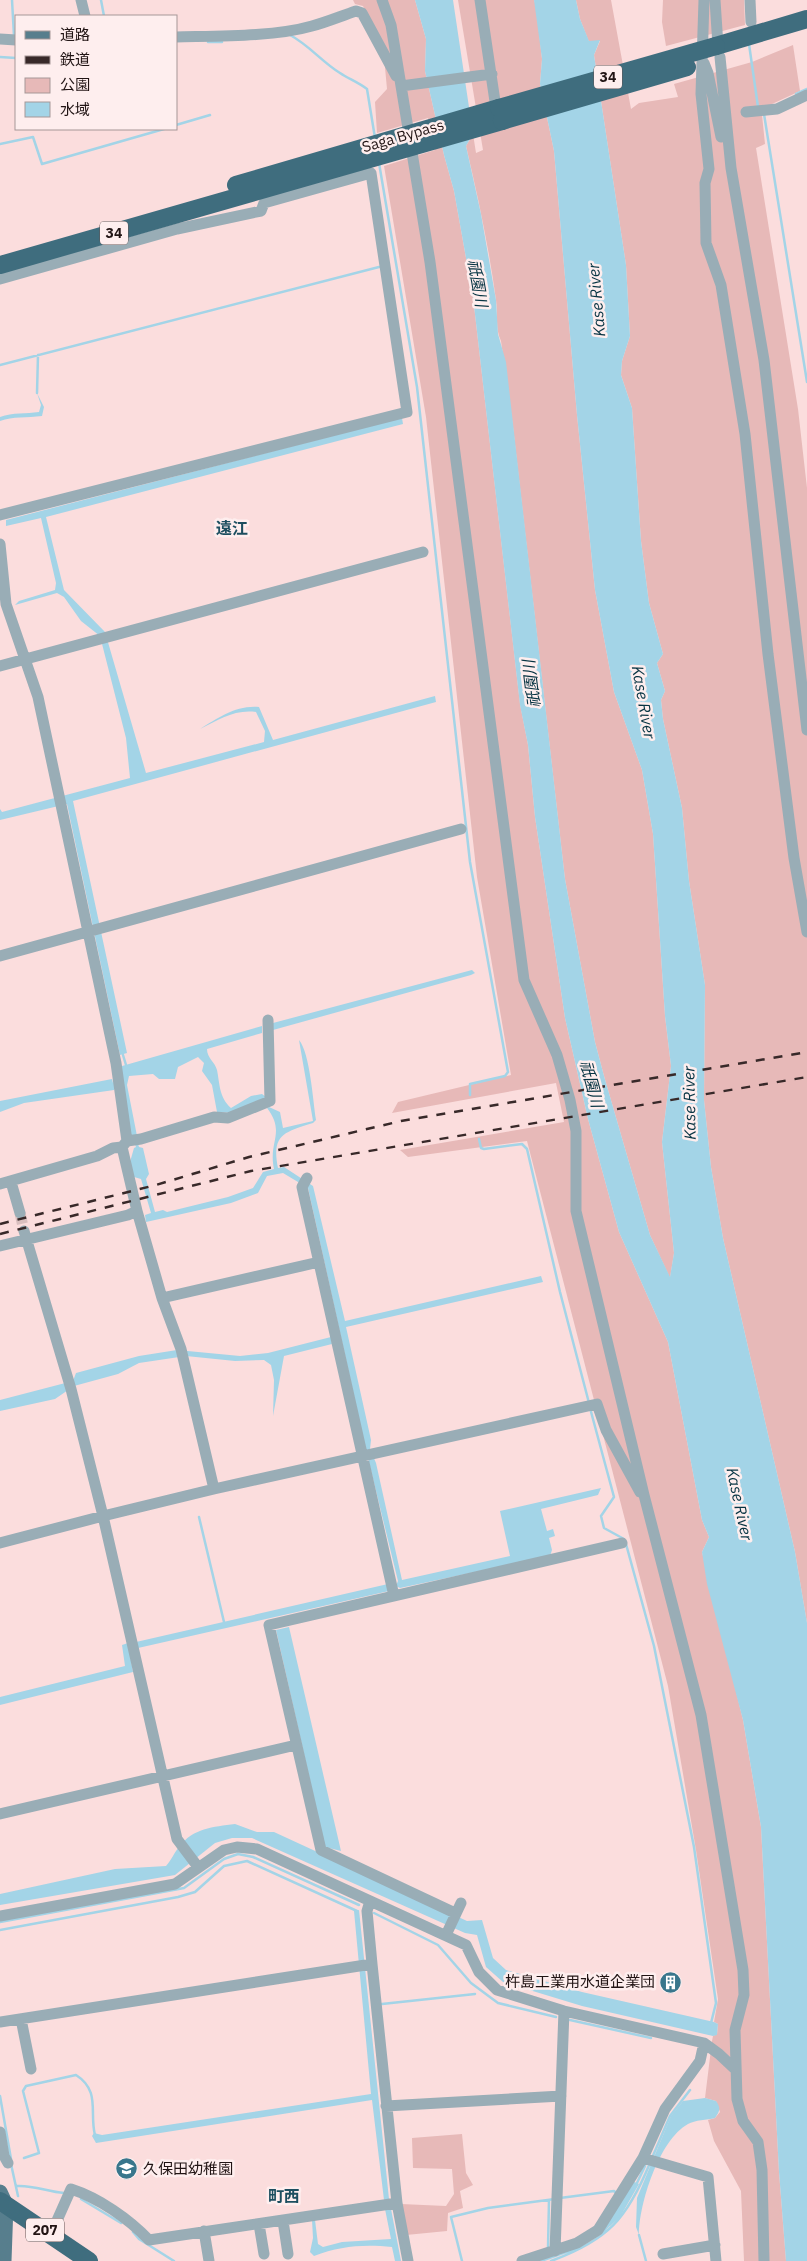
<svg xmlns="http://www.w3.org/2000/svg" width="807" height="2261" viewBox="0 0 807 2261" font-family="'IBM Plex Sans','Noto Sans JP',sans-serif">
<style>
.green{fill:#e7b9b8}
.water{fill:#a3d4e7}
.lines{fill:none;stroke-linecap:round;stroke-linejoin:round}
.stream{stroke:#a3d4e7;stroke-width:2.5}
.minor-tunnel{stroke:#dabfbf;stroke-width:11;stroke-dasharray:11 5.5;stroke-linecap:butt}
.minor{stroke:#99adb6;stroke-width:11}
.major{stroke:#577e8d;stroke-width:15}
.highway{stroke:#3f6d7e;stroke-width:18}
.rail{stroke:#382929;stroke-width:2.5;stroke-dasharray:9 9;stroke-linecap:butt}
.highway-bridge{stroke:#3f6d7e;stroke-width:18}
.labels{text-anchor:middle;stroke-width:5;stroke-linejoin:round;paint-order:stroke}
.shield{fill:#feeeee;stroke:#635555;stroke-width:1}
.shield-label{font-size:14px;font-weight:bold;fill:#211414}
.street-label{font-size:15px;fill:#211414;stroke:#feeeee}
.poi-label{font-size:15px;fill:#211414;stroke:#feeeee;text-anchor:end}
.water-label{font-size:16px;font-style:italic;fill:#073443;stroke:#feeeee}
.neighbourhood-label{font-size:16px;font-weight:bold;fill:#1c4e5f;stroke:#feeeee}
</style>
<rect width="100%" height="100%" fill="#fbdddd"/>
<path class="green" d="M353,0h62l11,39 -1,32 19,84 10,36 19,106 47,407 8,41 7,72 30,201 23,101 31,113 49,110 34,178 7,17 -7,15 41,168 18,107 18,345 7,89h-42l-3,-70 -27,-50 -6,-21 7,-2 5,-6 -4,-11 -11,-3 7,-57 1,-5 4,-2 1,-10 -4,-2 4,-23 -22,-149 -28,-164 -141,-545 -119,16 -8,-7 164,-28 -8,-39 -164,30 6,-11 113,-27 -34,-198 -51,-460 -42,-251 51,-16 -7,-32 -51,15 -2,-31 12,-13 -4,-43 -20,-40 -8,-2z
M458,0h76l2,6 6,53 -2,25 14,67 23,264 18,175 19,102 28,78 11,64 12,182 6,50 -9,76 12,111 -4,25 -20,-43 -46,-159 -9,-34 -30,-163 -52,-452 -12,-86c-6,-12 -3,-28 -5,-41 -7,-52 -18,-103 -30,-154l7,-12 3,19 7,-3z
M576,0h35l20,109 8,-6 39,-6 -4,-13 78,-22 41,-17 7,46 -28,13 -10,11 3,29 -9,4 42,261 9,79v1135l-12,-71 -72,-314 -12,-71 -7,-67 1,-115 -16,-104 -7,-73 -19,-89 -2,-19 4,-9 -8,-28 6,-9 -14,-51 -8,-62 -9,-133 -11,-33 1,-14 8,-25 -4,-71 -32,-210 6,-14 -11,1 -9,-23z
M663,0h81l1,25 -79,21 -4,-24z
M462,2134l4,39 7,12 -13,6 3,17 -15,5 -1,18 -41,4 -5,-31 45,2 8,-12 -2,-25 -39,-1 -1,-30z"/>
<path class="water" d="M415,0h38l20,134 -7,12 15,68 15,86 2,34 8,28 59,517 30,163 9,34 46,159 20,42 4,-24 -12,-111 9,-76 -6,-50 -12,-182 -11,-64 -28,-78 -19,-102 -18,-175 -23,-264 -14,-67 2,-25 -8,-59h42l4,19 9,22 11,-1 -6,15 32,210 4,71 -8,25 -1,14 11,33 9,133 8,62 14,51 -6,9 8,28 -4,9 2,19 19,89 7,73 16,104 -1,115 7,67 12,71 72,314 12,71v638h-21l-7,-89 -18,-345 -18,-107 -36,-136 -5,-32 7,-15 -7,-17 -34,-178 -49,-110 -31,-113 -23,-101 -30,-201 -7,-72 -8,-40 -47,-408 -19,-106 -10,-36 -19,-84 1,-32z
M37,393l7,14 -2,9c-15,2 -29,0 -42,5v-4c13,-5 26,-3 39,-5l2,-7z
M402,418l1,6 -357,93 18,73 41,42 41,141 118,-31 1,-11 -9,-19c-21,-3 -38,8 -56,17 18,-11 36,-24 59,-22l14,33 162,-44 1,6 -363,99 54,252 -7,2 -53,-251 -67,16v-11l2,3 128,-34 -4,-40 -26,-102 -19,-15 -17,-24 -7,-4 -42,12 4,-4 36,-11 1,-7 -15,-65 -35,8v-6z
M472,970l3,3 -4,2 -198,55v-7z
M262,1026v7l-55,16c0,9 8,13 10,21 3,15 2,27 14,38l20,-12 11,-2 4,3 -32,16 -17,-1 -5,-27 -10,-14 2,-8 -6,-6 -20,10 -3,12h-16l-6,-5 -24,2 -2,9 10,51 -1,1 3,10 4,1 6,26 -3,5 9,33 8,-2 4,2 61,-15 25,-9 10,-16 11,-3c-6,-28 12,-36 -7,-61l2,-1 11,5 3,16 30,-7 -14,-81c11,13 14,61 17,80l-3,3c-28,9 -42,11 -35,45l6,-1 29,19 32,135 196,-45 2,6 -197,45 25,113 -1,9 6,14 26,117 108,-24 -10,-45 101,-23 -3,7 -57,14 6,22 6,-2 2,7 -6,2 3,12 -2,6 -150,32 -4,-2 2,-5 -32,-131 -58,-262 -25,-15 -16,3 -9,17 -27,10 -85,19 -1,-7 6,-2 -10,-34 -7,-2 -4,-15 4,-14 2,-1 -22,-60v3l-90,13 -24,9v-11l112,-22 1,4 9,-17z
M331,1337l1,7 -48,12 -11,60 1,-36 -3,-15 -7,-5 -29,1 -49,-5 -47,7 -21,11 -44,12 -19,13 -55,12v-11l73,-19 3,-8 63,-17 38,-6 63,6 28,-3z
M388,1584l1,7 -251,57 -2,-6z
M289,1627l52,224 -16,-4 -49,-217z
M128,1643l5,29 -133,33v-8l125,-31 -3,-21z
M235,1824l22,8h17l193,89 15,-1 11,38 13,12 76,22 132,30 4,2 -1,11 -4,1 -131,-30 -79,-24 -17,-15 -9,-32 -12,-2 -213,-95h-20l-17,5 -40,32 -175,30v-11l115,-25 51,-3c6,-7 8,-13 13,-19 14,-19 34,-20 56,-23z
M359,1910l30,289 -5,1 -12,-100 -276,43 -4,-7 2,-3 8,2 269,-41 -17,-183z
M705,2098l11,3c5,7 4,10 -1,17 -8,2 -20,2 -27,6 -29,16 -49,80 -49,111l-3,-8 1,-29 34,-82 12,-15z
M632,2181l7,3 -19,33 -10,9 -4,-4z
M385,2209h6l10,52h-6l-3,-14c-28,-3 -52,-1 -78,9l-4,-4 3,-14 -1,-18h3l3,24 5,3 19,-5 49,-3z"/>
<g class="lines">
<path class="stream" d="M12,0l2,36
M101,0l3,16
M290,35c19,10 32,27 50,38 9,6 18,9 27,16l8,49
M208,42h14
M749,44l9,63
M0,57l16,1
M796,94l11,-5
M764,114l43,268
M176,125l34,-10
M0,144l33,-7 9,27 122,-35
M379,163l38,224 53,475 38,210 -3,4 -35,8v11
M0,365l379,-98
M37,393l1,-38
M123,1055l3,10
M479,1139l2,9 3,1 38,-5 5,5 33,143 29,111
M590,1408l24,89 -13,19 3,12 20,11
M199,1517l25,105
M626,1544l28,102 40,201 22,156 -5,20
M374,1913l64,32 33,38 27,20 58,14
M0,1922l184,-34 40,-29 14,-5 15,3 106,48
M0,1930l178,-33 17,-5 29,-26 23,-5 110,50
M382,2004l93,-10
M570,2020l81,18
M0,2096l11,63
M24,2158l15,-5 -16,-62 3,-5 50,-11c25,16 13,38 19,60
M652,2158l18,-42 20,-26
M11,2164l7,32
M636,2185l9,-19
M17,2186c17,-1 31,6 47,7
M560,2198l54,-7 2,2
M81,2199l40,24
M133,2232l6,7 35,22
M601,2233l10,-10
M639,2235l7,26
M548,2248l1,-48
M462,2261l-11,-44 37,-9 67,-9
M541,2261l39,-14
M551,2261c57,-21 76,-42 99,-98"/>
<path class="minor-tunnel" d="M20,1213l4,18"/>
<path class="minor" d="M81,0l4,16
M382,0l9,25 39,237 94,718 33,75 13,45 6,31v80l68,284 57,220 42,255 1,25 -9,35 2,69 6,22 15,21 4,28 2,91
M480,0l17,115
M704,0l-3,94 8,75 -4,14 1,60 15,42 24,149 23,220 26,204 13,74
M715,0l3,46
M750,0l1,22
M176,37c40,-1 98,0 136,-11 15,-4 29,-10 44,-15l6,2 34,63
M0,39l16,1
M720,57l11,111 33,192 43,370
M704,63l4,10 13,64
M401,86l91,-12
M746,112l31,-3 30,-14
M0,279l177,-50 84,-18 3,-8 107,-30 36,239 -407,103
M0,544l6,60 32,93 78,366 11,78 -5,6 15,64 25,87 19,51 33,140 -111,27 74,323 21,28
M0,666l423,-114
M0,956l461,-127
M127,1141l14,-2 73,-22 14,1 42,-17 -2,-81
M307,1178l-5,9 92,409
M11,1182l9,31
M0,1184l97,-28 16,-8 9,-1
M0,1246l128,-31 9,-4
M162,1298l157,-36
M214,1489l383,-85 9,26 34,62
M0,1543l103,-27 -32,-127 -47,-158
M0,1814l296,-69
M455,1913l-134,-63 -52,-225 353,-82
M0,1916l175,-32 49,-34 13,-3 20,2 209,96 13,27 18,18 67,21 140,32 -4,18 -35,48 -22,49 -45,72 -21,13 -55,18
M446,1935l15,-32
M21,2019l10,50
M0,2022l372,-58 -5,-53 3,-10
M704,2043l15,11 17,16
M386,2106l175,-10
M0,2132l4,24 4,7
M643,2158l65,19 8,84
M397,2203l11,58
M283,2221l5,33
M259,2224l5,30
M204,2231l5,30
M51,2234l20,-45c28,9 58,30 78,51l248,-37 -25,-239
M555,2251l9,-240
M663,2254l52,-9"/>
<path class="major" d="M0,2192l6,13 -2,56"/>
<path class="highway" d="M716,46l91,-27
M236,185l263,-77
M0,265l502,-144
M0,2201l89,60"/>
<path class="rail" d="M0,1224l156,-39 93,-28 152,-36 406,-69
M0,1234l251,-63 556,-94"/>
<path class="highway-bridge" d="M499,108l217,-62
M502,121l185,-54"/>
</g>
<defs>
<symbol id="building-disc" viewBox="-11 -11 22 22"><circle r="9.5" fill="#39768c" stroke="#feeeee"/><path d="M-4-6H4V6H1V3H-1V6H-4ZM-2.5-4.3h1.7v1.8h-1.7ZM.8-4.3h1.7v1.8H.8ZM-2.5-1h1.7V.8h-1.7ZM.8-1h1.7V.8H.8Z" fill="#fff"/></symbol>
<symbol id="school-disc" viewBox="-11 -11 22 22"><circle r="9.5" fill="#39768c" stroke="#feeeee"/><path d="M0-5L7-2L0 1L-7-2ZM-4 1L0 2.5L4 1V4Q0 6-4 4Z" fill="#fff"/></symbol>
</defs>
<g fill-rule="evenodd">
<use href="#building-disc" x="658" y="1970" width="25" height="25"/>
<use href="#school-disc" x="114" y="2156" width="25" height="25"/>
</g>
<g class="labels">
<g class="shield">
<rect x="594" y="65.5" width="28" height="23" rx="4"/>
<rect x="100" y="221.5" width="28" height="23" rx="4"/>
<rect x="26" y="2218.5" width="38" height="23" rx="4"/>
</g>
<g class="shield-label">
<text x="608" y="82">34</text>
<text x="114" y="238">34</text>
<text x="45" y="2235">207</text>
</g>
<g class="street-label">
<text transform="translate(403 136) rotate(-16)" y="5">Saga Bypass</text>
</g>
<g class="poi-label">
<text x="655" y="1987">杵島工業用水道企業団</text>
<text x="143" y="2174" text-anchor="start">久保田幼稚園</text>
</g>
<g class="water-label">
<text transform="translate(478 283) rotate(80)" y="6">祇園川</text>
<text transform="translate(596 300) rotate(-95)" y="6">Kase River</text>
<text transform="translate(531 684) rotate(-97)" y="6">祇園川</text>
<text transform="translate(644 702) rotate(80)" y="6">Kase River</text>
<text transform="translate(592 1084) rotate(75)" y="6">祇園川</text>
<text transform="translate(689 1103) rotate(-91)" y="6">Kase River</text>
<text transform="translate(740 1504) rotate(78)" y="6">Kase River</text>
</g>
<g class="neighbourhood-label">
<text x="232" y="534">遠江</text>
<text x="284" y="2202">町西</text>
</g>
</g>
<rect x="15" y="15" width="162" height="115" fill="#feeeee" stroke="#a69797"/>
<rect x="25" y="31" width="25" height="8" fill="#577e8d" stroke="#a69797"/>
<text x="60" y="40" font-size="15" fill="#211414">道路</text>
<rect x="25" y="56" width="25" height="8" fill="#382929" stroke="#a69797"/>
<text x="60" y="65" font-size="15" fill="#211414">鉄道</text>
<rect x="25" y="78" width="25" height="15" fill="#e7b9b8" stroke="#a69797"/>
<text x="60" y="90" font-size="15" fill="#211414">公園</text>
<rect x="25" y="102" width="25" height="15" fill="#a3d4e7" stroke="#a69797"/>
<text x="60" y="115" font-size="15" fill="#211414">水域</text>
</svg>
